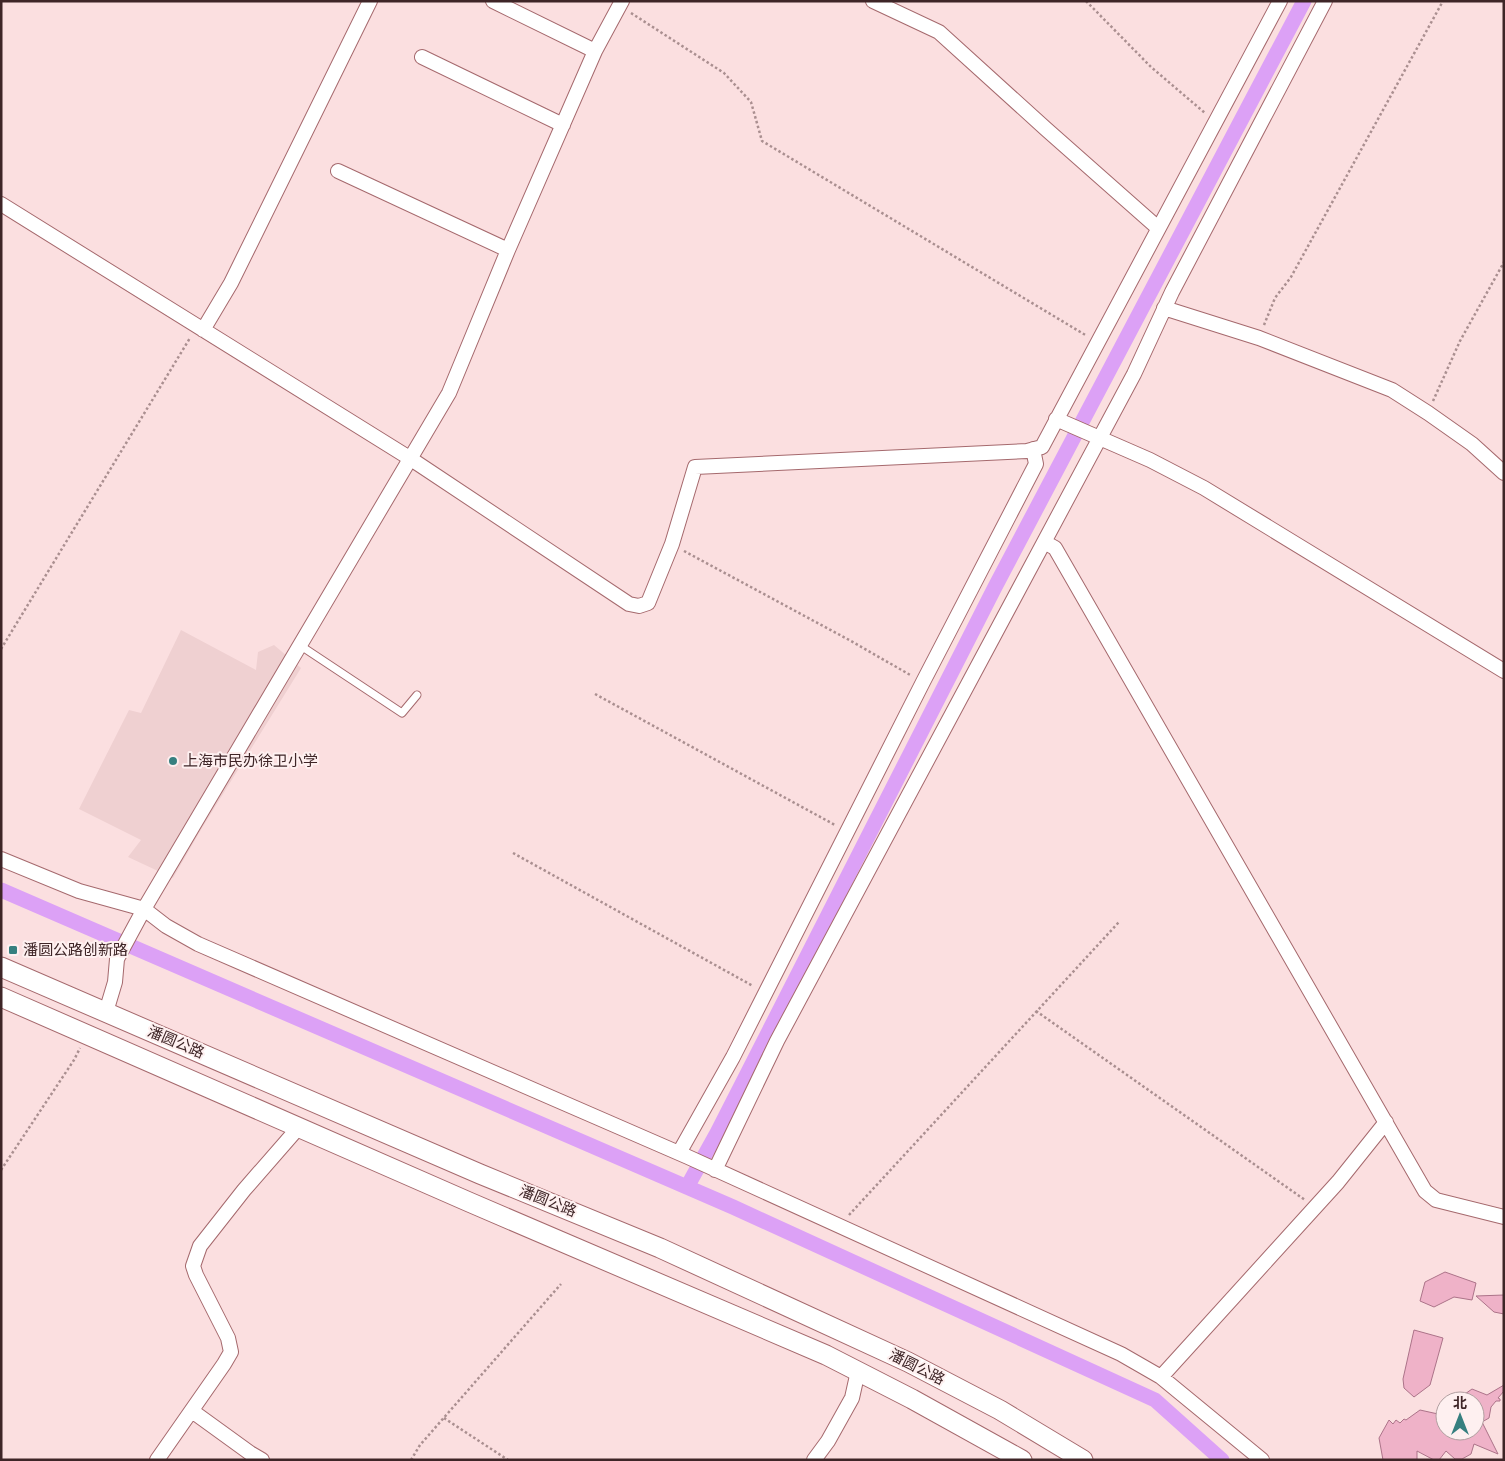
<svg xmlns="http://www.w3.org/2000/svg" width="1505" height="1461" viewBox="0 0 1505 1461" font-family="'IBM Plex Sans','Noto Sans SC',sans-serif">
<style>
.built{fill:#efd0d1}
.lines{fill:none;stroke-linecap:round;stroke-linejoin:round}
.canal{stroke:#dca1f6;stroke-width:15}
.building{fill:#efb2c8;stroke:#ac7389}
.service-casing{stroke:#a5696d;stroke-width:9}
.minor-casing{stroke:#a5696d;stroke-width:16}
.secondary-casing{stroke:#a5696d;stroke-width:21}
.path{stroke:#aa8f90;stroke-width:2.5;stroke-dasharray:2.5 2.5;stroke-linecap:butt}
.service{stroke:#fff;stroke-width:7}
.minor{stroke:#fff;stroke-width:14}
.secondary{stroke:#fff;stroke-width:19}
.poi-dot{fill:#367f7f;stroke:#fef0f0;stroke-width:2}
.labels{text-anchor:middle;stroke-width:4;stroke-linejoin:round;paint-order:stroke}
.poi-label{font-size:15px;fill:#3e2527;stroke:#fef0f0;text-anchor:start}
.street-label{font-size:15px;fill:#3e2527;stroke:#fef0f0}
</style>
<rect width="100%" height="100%" fill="#fbdfe0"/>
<path class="built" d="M181,630l75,40 2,-18 16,-7 27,23 -99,160 -29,50 -45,-21 13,-17 -62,-31 50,-99 12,3z"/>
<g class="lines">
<path class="canal" d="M1,890l732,317 422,193 67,60
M687,1187l30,-54 278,-546 309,-586"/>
</g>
<path class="building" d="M1445,1272l31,11 -4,17 -18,-3 -20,10 -14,-6 5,-19z
M1504,1295v19l-10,-2 -18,-16z
M1414,1330l29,8 -13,47 -16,12 -10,-9 -1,-9z
M1504,1385v6l-6,7 2,1v2h-4l-5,6 -2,11 -7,4 16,32 -24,-10 -3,10 -9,5h-7l-9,-8 -7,9h-5l-17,-9v9h-34l-4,-22 10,-18 4,4 3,-4 4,3 4,-4 2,1 14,-10 18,4 7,-6v23h30v-30h-20l17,-12 15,6z"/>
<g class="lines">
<defs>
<path id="service" d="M301,646l101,67 15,-18"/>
<path id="minor" d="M493,1l102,50
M873,1l66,31 107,97 112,99
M422,57l141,68
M338,171l170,79
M1,204l410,255 218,145 10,2 9,-3 24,-59 23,-77 332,-16 15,-4 238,-446
M1164,308l95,30 133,52 36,23 44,31 32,29
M203,330l28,-47 139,-282
M1056,419l94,41 54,28 300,183
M1044,542l11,6 370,643 11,9 68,17
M1,859l78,32 65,18 22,17 32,18 490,213 433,197 40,23 101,83
M106,1012l9,-30 2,-23 27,-50 305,-516 59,-143 87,-199 27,-50
M679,1153l54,-96 190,-375 113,-218 -3,-15
M715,1170l62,-129 357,-667 38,-82 153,-291
M1161,1377l177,-195 48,-60
M192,1411l58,42 12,7
M157,1460l67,-96 7,-12 -3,-14 -32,-63 -3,-9 7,-20 44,-56 55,-63
M814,1460l14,-19 24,-43 6,-27"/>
<path id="secondary" d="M1,967l479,207 180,74 248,114 92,48 83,50
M1,997l468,205 357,153 86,44 110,61"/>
</defs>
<use href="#service" class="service-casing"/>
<use href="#minor" class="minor-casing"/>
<use href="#secondary" class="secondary-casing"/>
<path class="path" d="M1086,1l65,66 54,46
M631,13l93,60 27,29 11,39 325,195
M1264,325l11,-27 16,-21 152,-276
M1433,401l27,-60 44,-79
M684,551l167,90 61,35
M1,649l189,-311
M595,694l240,131
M513,853l240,133
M1036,1011l269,189
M1,1170l73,-110 6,-12
M849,1215l270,-293
M444,1418l64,42
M411,1460l9,-15 141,-161"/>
<use href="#service" class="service"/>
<use href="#minor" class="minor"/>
<use href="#secondary" class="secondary"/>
</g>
<g class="poi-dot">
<circle cx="173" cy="761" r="5"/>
<rect x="8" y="945" width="10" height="10" rx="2.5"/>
</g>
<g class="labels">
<g class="poi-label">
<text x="183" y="766">上海市民办徐卫小学</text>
<text x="23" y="955">潘圆公路创新路</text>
</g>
<g class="street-label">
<text transform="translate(176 1042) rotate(23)" y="5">潘圆公路</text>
<text transform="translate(548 1201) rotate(22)" y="5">潘圆公路</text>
<text transform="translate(917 1367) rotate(27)" y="5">潘圆公路</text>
</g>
</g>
<rect width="1505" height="1461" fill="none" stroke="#3e2527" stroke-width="5"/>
<g transform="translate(1460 1416)"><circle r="24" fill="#fef0f0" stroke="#b19fa0"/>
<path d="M0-4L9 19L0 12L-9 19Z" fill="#367f7f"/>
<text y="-8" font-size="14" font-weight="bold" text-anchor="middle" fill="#3e2527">北</text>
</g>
</svg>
